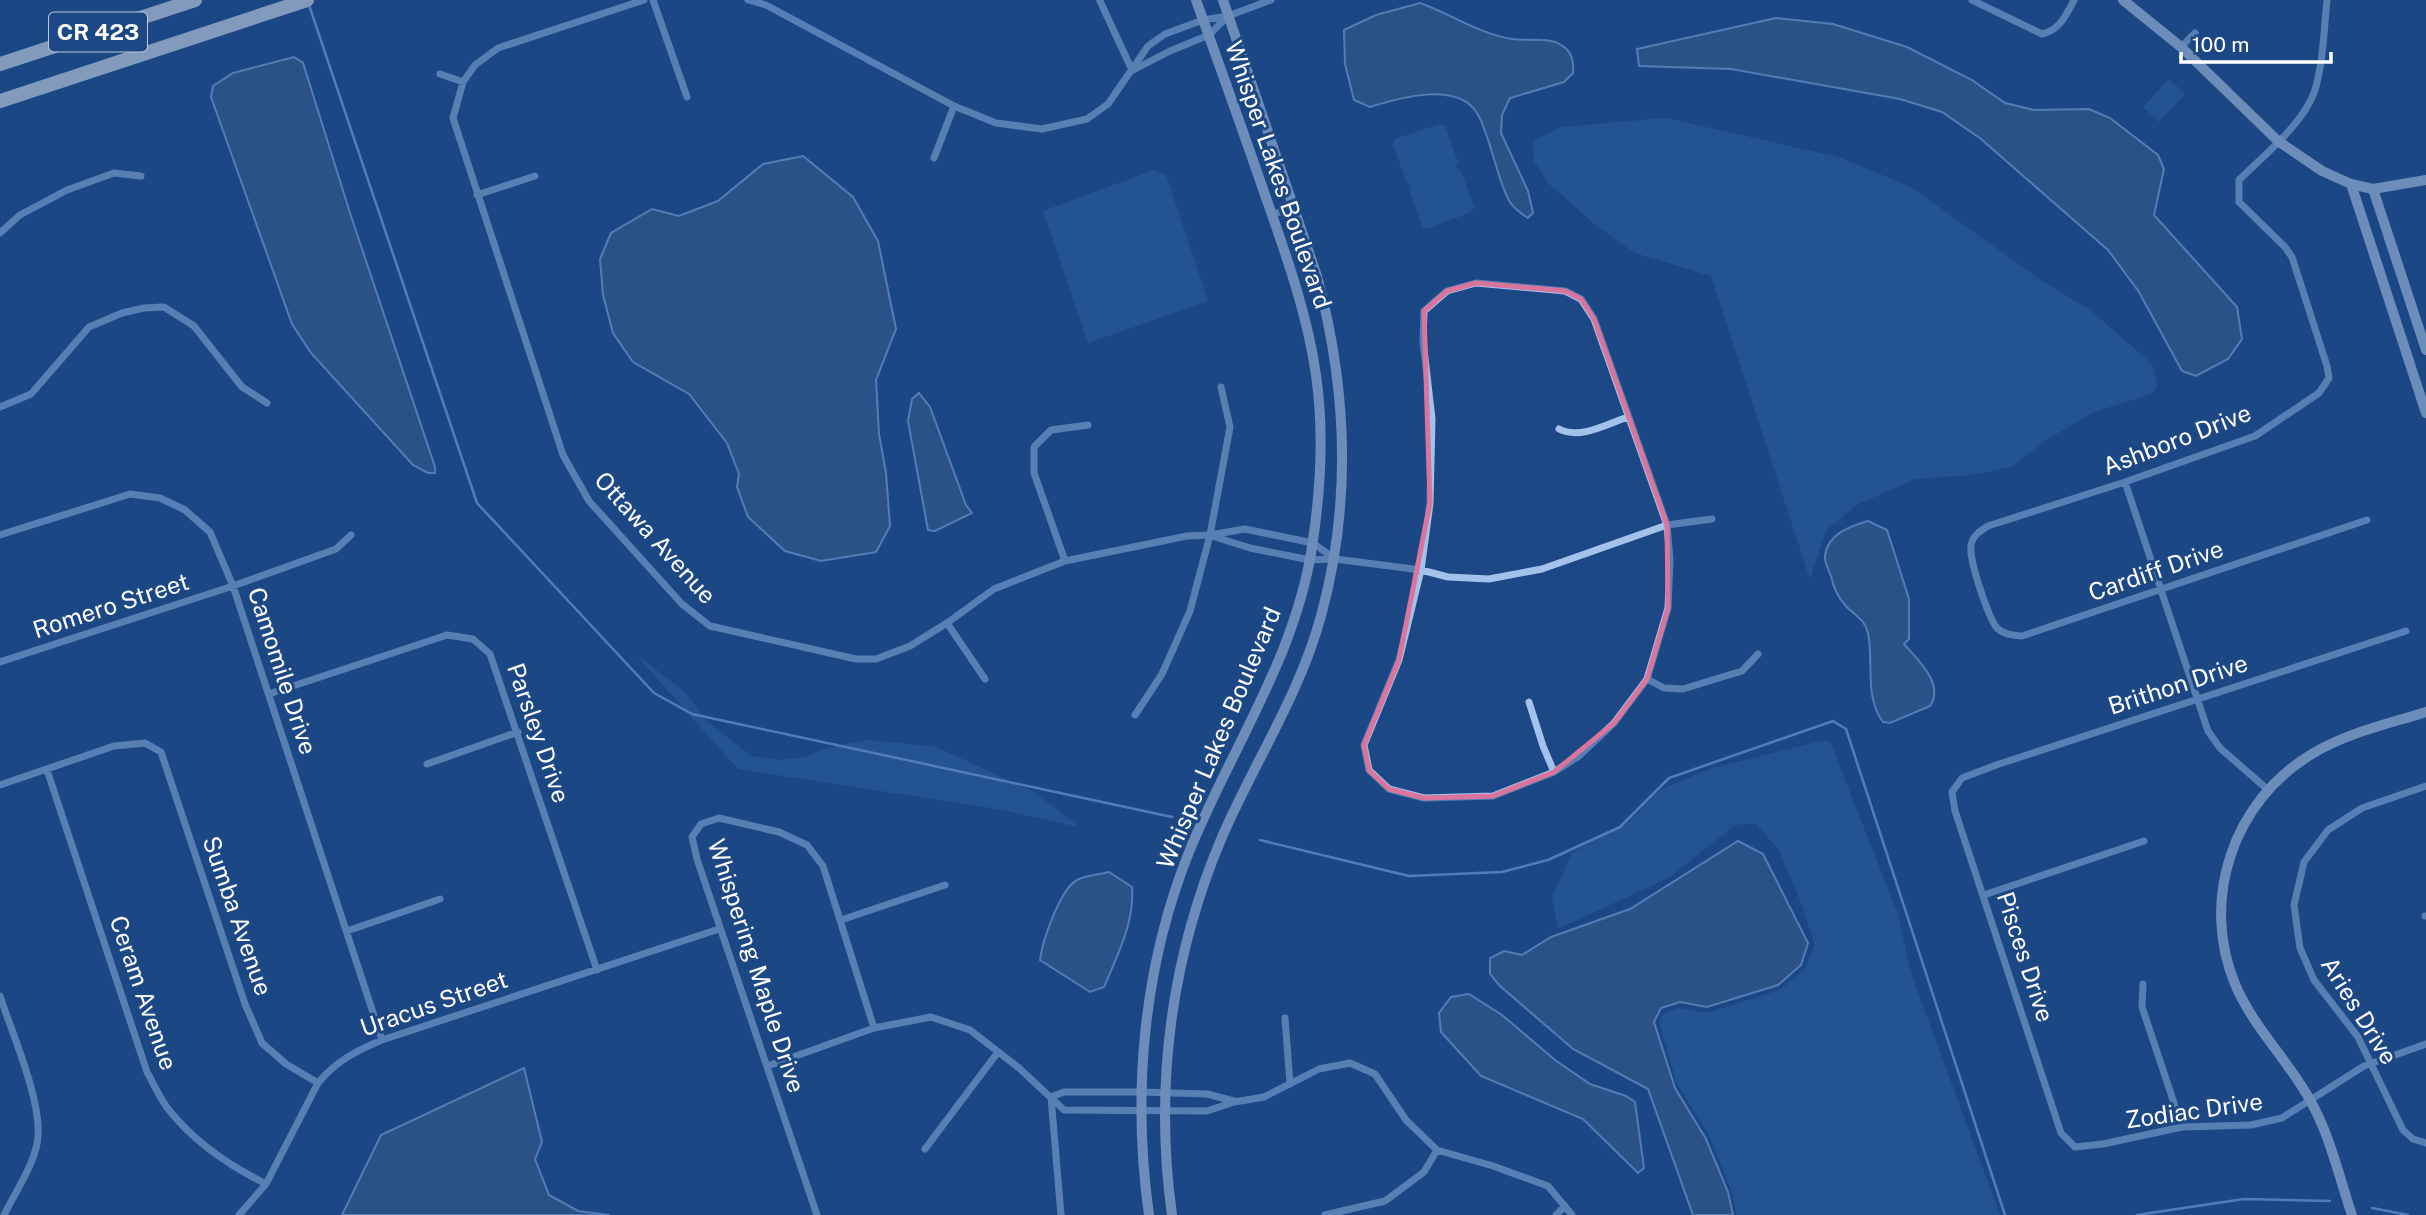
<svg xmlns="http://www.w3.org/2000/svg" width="2426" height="1215" viewBox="0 0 2426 1215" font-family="'Public Sans',sans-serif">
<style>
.green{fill:#2f61a3}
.water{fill:#3e5e8b;stroke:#96bced;stroke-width:2}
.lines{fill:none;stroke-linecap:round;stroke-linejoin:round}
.stream{stroke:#96bced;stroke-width:2.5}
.street{stroke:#a3c2eb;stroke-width:7}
.secondary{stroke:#cfe0f8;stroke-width:10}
.highway{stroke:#fff;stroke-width:14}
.marked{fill:none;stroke:#da749d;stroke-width:5;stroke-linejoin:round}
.labels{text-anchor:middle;stroke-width:6;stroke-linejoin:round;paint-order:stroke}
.shield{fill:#1c4885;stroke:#bbc8da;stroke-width:2}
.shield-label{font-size:23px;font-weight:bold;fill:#fff}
.street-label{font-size:24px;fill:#fff;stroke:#1c4885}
</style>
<rect width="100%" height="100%" fill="#1c4885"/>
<path class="green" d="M2169,79l16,15 -26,28 -16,-15z
M1666,118l172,39 73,30 134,96 44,26 63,55 5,22 -6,8 -57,18 -48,28 -35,27 -40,8 -56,4 -57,25 -32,26 -16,49 -99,-303 -76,-23 -37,-26 -50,-44 -14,-22 -1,-20 28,-14z
M1440,124l5,2 13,36 -3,5 6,4 13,36 -3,5 -45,17 -4,-3 -13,-37 2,-5 -5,-3 -13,-37 2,-5z
M1154,170l12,5 42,126 -120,42 -45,-132z
M635,654l49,37 23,30 44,35 29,4 24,-3 31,-11 32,-6 69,7 98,45 45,35 -81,-18 -260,-40z
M1825,740l6,4 66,168 15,64 88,239h-263l-6,-26 -23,-56 -31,-49 -18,-63 7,-9 13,-4 28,5 73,-23 25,-21 10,-24 -13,-40 -22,-53 -24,-29 -21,2 -65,52 -112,52 -6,-32 20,-44 58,-32 30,-31 52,-22z"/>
<path class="water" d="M1420,3c31,11 59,31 92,36 15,2 37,-2 49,6 11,6 13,17 12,28l-9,9 -54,16 -8,17 -1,18 27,58 5,22 -5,5c-20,-12 -22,-22 -29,-43 -5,-15 -14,-50 -22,-62 -20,-32 -78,-15 -107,-6l-16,-7 -9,-36 -1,-34 32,-15z
M1776,18l57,6 74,23 65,33 33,23 29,7 55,-1 21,9 48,37 6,14 -10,46 83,92 5,32 -14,20 -32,17 -14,-5 -43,-79 -31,-42 -127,-111 -39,-27 -42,-13 -169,-30 -92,-3 -2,-17z
M294,57l9,6 48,153 84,251v6h-7l-15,-8 -102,-112 -19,-29 -81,-227 2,-11 20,-13z
M803,156l50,41 25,44 18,88 -20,51 3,54 7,39 4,53 -14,26 -55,9 -36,-10 -37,-34 -11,-30 2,-13 -12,-31 -38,-49 -56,-32 -20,-29 -10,-38 -3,-36 11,-26 41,-24 27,7 39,-15 45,-37z
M919,393l11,14 36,98 6,8 -37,18 -7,-1 -20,-109 4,-22z
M1868,521l19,9 22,69v40l-5,5c13,15 41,40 26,62l-40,17 -7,-1c-19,-26 -9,-59 -15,-89 -3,-14 -14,-18 -23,-28 -7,-8 -12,-19 -14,-29 -2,-5 -7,-15 -6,-20 2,-22 26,-30 43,-35z
M1738,841l25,13 45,89 -7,22 -23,20 -71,22 -27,-5 -19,6 -7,14 21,66 31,51 22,53 5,23h-40l-45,-126 -75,-40 -73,-63 -10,-12v-16l14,-7 18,4 29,-18 79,-28z
M1109,872l23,15c3,34 -15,69 -28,100l-14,5 -50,-32c2,-18 20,-71 37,-80 9,-5 22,-5 32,-8z
M1469,994l33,21 53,45 35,24 36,12 9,6 9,66 -6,5 -55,-54 -102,-43 -40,-44 -2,-19 12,-16z
M524,1068l18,74 -7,17 14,36 29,16 32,4h-268l39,-80z"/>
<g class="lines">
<path class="stream" d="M309,5l168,498 177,190 38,21 480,103
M1260,840l149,36 93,-4 46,-12 72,-33 49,-49 164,-57 13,8 159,486
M2372,1208l36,7
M2137,1215l107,-16 86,2"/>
<path class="street" d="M644,0l-146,48 -23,17 -12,17 -10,36 110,337 26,46 93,103 28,22 146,33h20l34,-13 37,-23 47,-34 71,-28 122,-25 23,-1 35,-6 68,14 22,16
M653,0l34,97
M748,0l18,5 188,101 42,17 46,6 45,-10 21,-15 40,-58 17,-12 38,-14 25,-4 43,-16
M1972,0l70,34c18,-4 24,-19 32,-34
M2327,0c-3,29 -4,66 -13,93 -12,32 -51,63 -75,87v22l46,45 7,10 35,109 2,12 -10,15 -64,43 -130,46 -137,44c-8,5 -16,10 -17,20 -2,14 17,71 26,82 7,7 17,7 25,8l345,-116
M1100,1l32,69
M2181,47l14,-14
M1133,70l37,-19 39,-16 19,-19
M440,74l23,8
M934,158l20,-52
M477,195l58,-19
M1272,214l22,-5
M0,233l20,-18 47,-25 47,-17 27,3
M1476,283l89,8 16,8 13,20 73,206 3,35 -2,48 -21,71 -33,44 -35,33 -25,16 -61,24 -69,2 -35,-9 -20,-19 -5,-25 35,-85 22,-90 9,-67 2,-84 -9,-78 1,-30 23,-20z
M0,407l31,-13 58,-67 33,-14 22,-5 20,-1 30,19 48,61 25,16
M1559,429c21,11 48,-5 69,-12
M2125,482l83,249 12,17 47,41
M0,535l130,-41 30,4 25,12 25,22 23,54 149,454
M1212,536l38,12 60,12 25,-1 86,11 27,7 41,2 53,-10 125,-44 45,-6
M1065,561l-31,-88v-26l17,-17 37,-5
M947,623l38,56
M2406,631l-407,133 -37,14 -10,14 3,19 106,322 14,14 28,-3 79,-17 69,-2 31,-7 82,-52 62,-22
M0,662l233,-76 103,-37 15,-14
M1647,679l17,9 19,1 59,-18 16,-17
M269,694l178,-59 26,4 17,15 107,316
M1529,702l14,44 11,26
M1135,715l27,-41 28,-63 20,-76 20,-108 -9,-40
M427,764l91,-32
M47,770l100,302c7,12 13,27 22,38 26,33 61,56 97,74
M0,785l114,-39 31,-3 16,9 84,252 17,39 24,21 32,19
M2426,786l-64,22 -34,22 -24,32 -10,43 6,43 14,32 44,57 45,93 10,9 13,4
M1984,895l160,-54
M2425,916h1
M841,920l104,-35
M347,931l93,-32
M2143,984l-1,23 40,120
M0,996c12,37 41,103 38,140 -1,24 -23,57 -34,79
M1285,1018l5,66
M768,1066l106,-38 57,-11 39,13 49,38 45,42 143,1 27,-9 30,-5 55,-28 31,-6 25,11 31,46 31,30 56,16 55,20 24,29
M1051,1097l13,-5h77l66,2 27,7
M1051,1097l10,118
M925,1149l73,-97
M239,1215l27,-31 52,-101c18,-22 38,-32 64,-43l337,-111
M817,1215l-120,-356 -5,-22 9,-13 18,-6 60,14 28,13 16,21 51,162
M1325,1215l60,-14 39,-29 13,-22
M1556,1215l9,-9"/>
<path class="secondary" d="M2123,0l58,47 97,94 44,30 29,13 22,5 53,-9
M2351,184l75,229
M2373,189l53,161
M1149,1215c-17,-121 -6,-248 40,-363 42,-104 109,-198 124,-312 8,-54 11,-110 3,-165 -9,-63 -31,-123 -52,-183 -22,-64 -45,-128 -68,-192
M1172,1215c-18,-129 -1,-258 50,-378 32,-74 78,-143 99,-221 31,-113 26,-228 -4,-340l-94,-276
M2352,1215c-13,-38 -22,-80 -42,-115 -22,-40 -57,-73 -75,-116 -35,-84 -2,-183 77,-230 34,-21 76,-30 114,-42"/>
<path class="highway" d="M0,64l195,-64
M0,101l307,-101"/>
</g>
<path d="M0 0H2426V1215H0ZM1476,283l89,8 16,8 13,20 73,206 1,83 -21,71 -33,44 -60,49 -61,24 -69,2 -35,-9 -20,-19 -5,-25 35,-85 31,-157 -6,-192 23,-20z" fill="#1c4885" fill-opacity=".55" fill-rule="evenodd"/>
<path class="marked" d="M1476,283l89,8 16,8 13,20 73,206 1,83 -21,71 -33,44 -60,49 -61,24 -69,2 -35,-9 -20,-19 -5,-25 35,-85 31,-157 -6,-192 23,-20z"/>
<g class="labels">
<rect class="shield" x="49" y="12.5" width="98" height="39" rx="5"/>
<g class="shield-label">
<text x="98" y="40">CR 423</text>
</g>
<g class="street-label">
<text transform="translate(1278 175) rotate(71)" y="8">Whisper Lakes Boulevard</text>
<text transform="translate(2177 440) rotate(-21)" y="8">Ashboro Drive</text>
<text transform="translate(655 538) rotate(48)" y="8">Ottawa Avenue</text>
<text transform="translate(2156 571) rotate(-19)" y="8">Cardiff Drive</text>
<text transform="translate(111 606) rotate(-18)" y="8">Romero Street</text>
<text transform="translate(282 671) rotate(72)" y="8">Camomile Drive</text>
<text transform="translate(2178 685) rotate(-18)" y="8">Brithon Drive</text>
<text transform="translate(538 733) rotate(71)" y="8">Parsley Drive</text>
<text transform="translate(1219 738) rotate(-67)" y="8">Whisper Lakes Boulevard</text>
<text transform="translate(237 916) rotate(71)" y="8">Sumba Avenue</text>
<text transform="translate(2025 957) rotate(72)" y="8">Pisces Drive</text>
<text transform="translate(756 966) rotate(72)" y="8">Whispering Maple Drive</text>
<text transform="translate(143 993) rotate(71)" y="8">Ceram Avenue</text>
<text transform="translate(434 1004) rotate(-19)" y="8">Uracus Street</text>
<text transform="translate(2359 1011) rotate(58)" y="8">Aries Drive</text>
<text transform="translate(2194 1111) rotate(-8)" y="8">Zodiac Drive</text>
</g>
</g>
<path d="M2181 52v10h150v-10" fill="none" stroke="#ffffff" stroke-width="3.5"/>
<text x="2192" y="52" font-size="21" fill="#ffffff" stroke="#1c4885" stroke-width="5" paint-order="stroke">100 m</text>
</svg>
